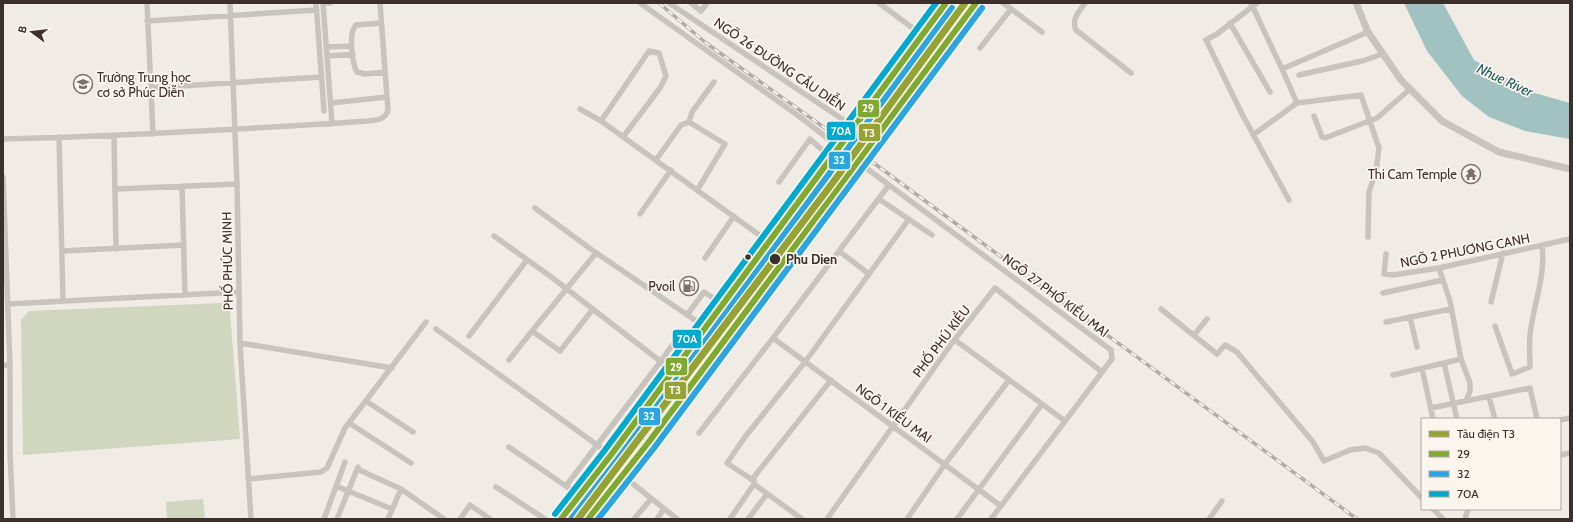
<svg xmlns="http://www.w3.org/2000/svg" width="1573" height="522" viewBox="0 0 1573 522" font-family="Cabin,sans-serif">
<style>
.green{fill:#d1d6bf}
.water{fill:#a1c2c1}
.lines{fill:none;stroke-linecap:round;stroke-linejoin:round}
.minor{stroke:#c9c3be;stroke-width:5.5}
.tertiary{stroke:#c9c3be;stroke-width:7}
.trunk{stroke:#b4aea8;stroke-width:9}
.rail-casing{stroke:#b1aca8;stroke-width:3.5}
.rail{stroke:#fbf5ee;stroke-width:2;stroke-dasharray:6;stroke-linecap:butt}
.bus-1-casing{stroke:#fbf5ee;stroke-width:9}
.bus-2-casing{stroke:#fbf5ee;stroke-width:9}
.bus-3-casing{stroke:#fbf5ee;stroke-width:9}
.bus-1{stroke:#7fa92f;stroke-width:6}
.bus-2{stroke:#2aa5df;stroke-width:6}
.bus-3{stroke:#00a9ce;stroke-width:6}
.metro-1-casing{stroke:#fbf5ee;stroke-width:10}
.metro-1{stroke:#95a234;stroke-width:7}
.bus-dot{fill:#3b302b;stroke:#fbf5ee;stroke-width:1.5}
.labels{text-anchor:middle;stroke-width:3.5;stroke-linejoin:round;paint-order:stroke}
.street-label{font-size:13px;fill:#3b302b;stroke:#fbf5ee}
.poi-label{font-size:13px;fill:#3b302b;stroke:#fbf5ee;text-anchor:end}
.stop-label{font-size:13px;font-weight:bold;fill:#3b302b;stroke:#fbf5ee;text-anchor:start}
.water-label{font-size:14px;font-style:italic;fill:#1f5a5e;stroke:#fbf5ee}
.line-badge{stroke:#fbf5ee;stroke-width:1.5}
.badge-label{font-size:11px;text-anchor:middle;font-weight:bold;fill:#fff}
</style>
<rect width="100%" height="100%" fill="#f0ebe5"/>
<path class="green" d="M223,303l7,8 10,128 -217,16 -2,-135 8,-9z
M203,499l2,20h-38l-1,-17z"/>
<path class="water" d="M1404,3h39l31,57 57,32 39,11v36l-45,-8 -36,-14 -27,-21 -35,-45z"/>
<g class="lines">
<path class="minor" d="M147,3l6,131
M230,3l7,181 3,159 11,176
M316,3l8,108
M323,3l9,121
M323,3h7
M640,3l160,114 39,30
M669,3l185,124
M691,3l10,8 6,-8
M879,3l43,32
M1003,3l39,29
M1085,3c-6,9 -14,16 -9,27l55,43
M1251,3l31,66
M1257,3l-40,31 -11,6 36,74 47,86
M147,21l170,-11
M381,23l-25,2c-8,8 -4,38 1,47l8,2 20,-2
M1230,23l40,69
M327,47l25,-1
M980,48l31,-39
M328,56l25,-2
M1299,75l63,-14 21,-7
M150,88l171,-11
M331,103l56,-6
M1297,103l-15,-34 86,-37
M580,109l21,12 168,121
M1314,116l8,21 3,1 52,-20 33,-29
M601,121l48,-70 10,2 7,23 -6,12 -37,49
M689,122l36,22 -27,45
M689,122l3,-10 22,-30
M1253,135l44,-32 64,-8 18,53 -3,23 -7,21 -1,45
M114,136l2,113
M59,137l4,164
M3,139c122,-3 243,-10 365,-18 9,-1 17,-1 20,-11l-8,-107
M656,160l25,-35 8,-3
M858,162l253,188 1,9 -121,160
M3,177l7,189v87l3,66
M779,182l31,-43 21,19
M182,186l3,109
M116,189l121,-5
M879,199l53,36
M535,208l57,42 113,77
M640,214l31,-44
M494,236l56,40 123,95
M62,251l122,-6
M839,251l30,23
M1386,254l-2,20 9,1 46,-7 131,-29
M705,258l29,-42
M1439,268l11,33 11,58 9,24v8l-4,10
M1383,293l60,-13
M1491,302l12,-49
M8,304l231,-12
M1161,309l56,45 8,-9 12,7 76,90 11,19 26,-11 15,-2 14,5 43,45
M687,315l17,-23 19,12
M1410,317l7,30
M1386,322l65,-13
M1495,326l17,48 18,-7c0,-11 -1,-22 0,-32 3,-30 16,-58 12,-89
M436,329l175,126
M532,331l28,20 33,-42
M1194,335l13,-16
M469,336l58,-76
M773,338l228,168
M955,340l110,81
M240,343l152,25
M509,360l23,-29 64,-78
M1444,363l13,56
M3,365l7,1
M1422,368l11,51
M1393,375l68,-16
M1489,397l6,22
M366,401l47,31
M1431,408l99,-20 7,31
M1560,420l10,-2
M349,423l62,40
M699,433l74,-95 116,-153
M509,447l70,48
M1560,455l10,-2
M357,469l44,20 43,30
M622,475l55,44
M248,479l73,-7 6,-4 18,-40 81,-106
M754,481l-27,-18 18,-26 60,-75 104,-143
M754,481v-4l77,-97
M754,481v3l48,35
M336,486l56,23
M566,486l95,-125 21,-30 13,10
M496,487l49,32
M1433,509l10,10
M324,519l21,-57
M337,519l21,-52
M388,519l13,-30
M460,519l10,-14 20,14
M634,519l17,-20
M657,519l7,-10
M730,519l24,-35
M748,519l19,-25
M827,519l125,-176 43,-55 107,84
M907,519l38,-55 64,-84
M957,519l85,-115
M1209,519l13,-18
M1465,519l3,-10"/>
<path class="tertiary" d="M1356,3l12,29 33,48 41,41 57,31 71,17"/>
<path class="trunk" d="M885,85l19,15
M846,138l20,13
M839,147l19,15
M561,519l50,-64 335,-452
M588,519l60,-76 328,-440"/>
<defs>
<path id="rail" d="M659,3l47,40 165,118 486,358"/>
</defs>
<use href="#rail" class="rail-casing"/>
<use href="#rail" class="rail"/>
<defs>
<path id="bus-1" d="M561,519l50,-64 335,-452
M588,519l60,-76 328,-440"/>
<path id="bus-2" d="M571,519l46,-59 335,-452
M598,519l56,-71 328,-440"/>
<path id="bus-3" d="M555,514l50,-64 331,-447
M582,514l60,-76 324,-435"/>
</defs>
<use href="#bus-1" class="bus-1-casing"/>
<use href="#bus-2" class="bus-2-casing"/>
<use href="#bus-3" class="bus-3-casing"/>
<use href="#bus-1" class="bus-1"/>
<use href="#bus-2" class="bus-2"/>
<use href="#bus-3" class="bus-3"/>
<defs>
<path id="metro-1" d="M578,519l256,-338 131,-178"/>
</defs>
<use href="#metro-1" class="metro-1-casing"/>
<use href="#metro-1" class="metro-1"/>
</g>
<defs>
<symbol id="school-ring" viewBox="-11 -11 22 22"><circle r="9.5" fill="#fbf5ee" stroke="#7a716c" stroke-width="1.5"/><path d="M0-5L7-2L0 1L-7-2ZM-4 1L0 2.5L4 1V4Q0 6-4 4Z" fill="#7a716c"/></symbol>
<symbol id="temple-ring" viewBox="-11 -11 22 22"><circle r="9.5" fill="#fbf5ee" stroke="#7a716c" stroke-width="1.5"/><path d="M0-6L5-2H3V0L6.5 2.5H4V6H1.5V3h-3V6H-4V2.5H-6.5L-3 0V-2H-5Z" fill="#7a716c"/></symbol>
<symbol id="fuel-ring" viewBox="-11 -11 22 22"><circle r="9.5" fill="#fbf5ee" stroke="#7a716c" stroke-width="1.5"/><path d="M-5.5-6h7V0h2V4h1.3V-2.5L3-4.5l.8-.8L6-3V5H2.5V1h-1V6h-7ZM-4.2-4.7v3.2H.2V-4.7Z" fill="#7a716c"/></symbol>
</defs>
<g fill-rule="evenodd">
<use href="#school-ring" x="72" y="73" width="22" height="22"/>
<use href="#temple-ring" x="1460" y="163" width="22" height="22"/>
<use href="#fuel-ring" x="678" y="275" width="22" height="22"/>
</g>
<g class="bus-dot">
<circle cx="748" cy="257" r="3.5"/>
<circle cx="775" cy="259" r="6"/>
</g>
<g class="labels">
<g class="street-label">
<text transform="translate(780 64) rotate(34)" y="5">NGÕ 26 ĐƯỜNG CẦU DIỄN</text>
<text transform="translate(1465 250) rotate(-11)" y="5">NGÕ 2 PHƯƠNG CANH</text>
<text transform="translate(227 261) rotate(-91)" y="5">PHỐ PHÚC MINH</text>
<text transform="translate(1056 295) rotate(37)" y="5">NGÕ 27 PHỐ KIỀU MAI</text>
<text transform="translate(941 341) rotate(-53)" y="5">PHỐ PHÚ KIỀU</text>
<text transform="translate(894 413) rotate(36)" y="5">NGÕ 1 KIỀU MAI</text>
</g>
<g class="poi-label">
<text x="97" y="82" text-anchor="start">Trường Trung học<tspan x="97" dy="15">cơ sở Phúc Diễn</tspan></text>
<text x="1457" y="179">Thi Cam Temple</text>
<text x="675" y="291">Pvoil</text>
</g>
<g class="stop-label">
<text x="786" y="264">Phu Dien</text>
</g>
<g class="water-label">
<text transform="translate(1505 80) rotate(25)" y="5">Nhue River</text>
</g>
</g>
<g class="line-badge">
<rect x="857" y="99" width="23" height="19" rx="4" fill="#7fa92f"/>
<rect x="826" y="121" width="30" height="20" rx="4" fill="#00a9ce"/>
<rect x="858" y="123" width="23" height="19" rx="4" fill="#95a234"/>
<rect x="828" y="151" width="23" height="19" rx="4" fill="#2aa5df"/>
<rect x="672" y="329" width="30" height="20" rx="4" fill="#00a9ce"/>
<rect x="665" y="357" width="23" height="19" rx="4" fill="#7fa92f"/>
<rect x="664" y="381" width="23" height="19" rx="4" fill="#95a234"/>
<rect x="638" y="407" width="23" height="19" rx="4" fill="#2aa5df"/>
</g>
<g class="badge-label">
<text x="868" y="112">29</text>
<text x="841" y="135">70A</text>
<text x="869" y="137">T3</text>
<text x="839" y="164">32</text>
<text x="687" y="343">70A</text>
<text x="676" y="371">29</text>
<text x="675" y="394">T3</text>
<text x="649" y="420">32</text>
</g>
<rect width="1573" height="522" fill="none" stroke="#3b302b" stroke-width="8"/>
<rect x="1421" y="418" width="140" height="92" fill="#fbf5ee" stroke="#aea6a0"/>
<rect x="1429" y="431" width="20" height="6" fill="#95a234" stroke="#aea6a0"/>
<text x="1457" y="438" font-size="12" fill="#3b302b">Tàu điện T3</text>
<rect x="1429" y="451" width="20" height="6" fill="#7fa92f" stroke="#aea6a0"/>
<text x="1457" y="458" font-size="12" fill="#3b302b">29</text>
<rect x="1429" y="471" width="20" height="6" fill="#2aa5df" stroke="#aea6a0"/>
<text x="1457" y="478" font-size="12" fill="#3b302b">32</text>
<rect x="1429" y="491" width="20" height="6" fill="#00a9ce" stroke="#aea6a0"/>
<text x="1457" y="498" font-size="12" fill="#3b302b">70A</text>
<g transform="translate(32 32) rotate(285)" stroke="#fbf5ee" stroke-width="3" paint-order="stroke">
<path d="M0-3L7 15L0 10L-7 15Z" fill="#3b302b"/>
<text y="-6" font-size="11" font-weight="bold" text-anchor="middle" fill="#3b302b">B</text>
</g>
</svg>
